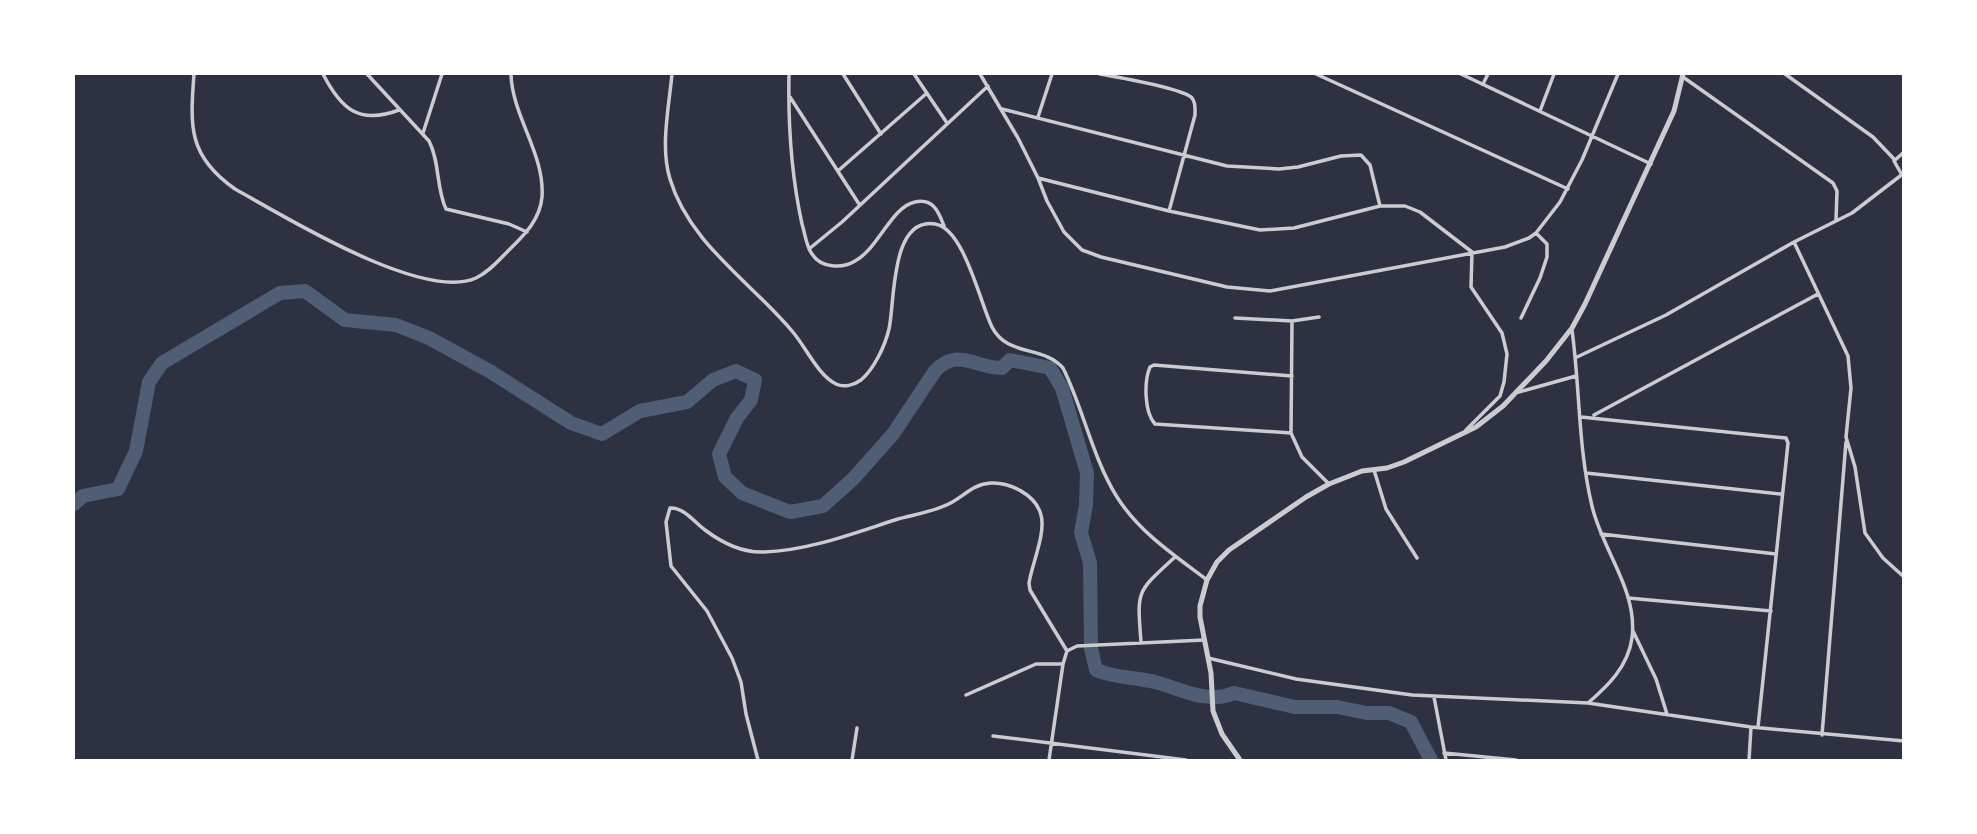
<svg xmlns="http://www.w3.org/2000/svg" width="1977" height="834" viewBox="0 0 1977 834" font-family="Quicksand,sans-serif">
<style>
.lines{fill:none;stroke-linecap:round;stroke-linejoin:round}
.river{stroke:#4f5d75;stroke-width:14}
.minor{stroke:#caccd0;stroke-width:3.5}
.tertiary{stroke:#caccd0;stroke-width:5}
</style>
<rect width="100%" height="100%" fill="#2d3142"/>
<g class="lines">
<path class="river" d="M74,504l9,-8 35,-7 18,-38 13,-69 13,-19 118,-70 25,-2 40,29 51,5 33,13 62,34 80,51 31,11 38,-23 47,-9 26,-22 23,-9 19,9 -4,20 -14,18 -18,36 6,23 17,16 48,19 33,-6 30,-27 40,-45 42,-63c23,-24 40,-3 67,-3l8,-8 40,8 12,20 25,85 -1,32 -5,28 9,30 1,85 5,22c19,8 38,7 59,12 25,6 52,23 79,11l61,14h42l30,6h22l22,9 20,38"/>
<path class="minor" d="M194,74c-4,53 -6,82 41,115 49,27 187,113 241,89 13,-6 23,-18 33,-28 15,-15 31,-30 33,-53 3,-43 -30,-81 -31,-123
M323,74c18,35 36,51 76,36
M367,74l62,67c11,21 7,47 17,68l63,15 18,8
M672,74c-3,33 -12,73 -2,105 19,64 81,103 122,152 14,16 25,43 44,53 8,4 18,1 25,-4 13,-11 24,-34 28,-51 6,-26 1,-112 46,-105 29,4 45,79 57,103 15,30 51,18 71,41 20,40 30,91 54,129 22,35 57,58 90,83
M789,74c-1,50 2,100 13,150 3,9 4,22 10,30 9,14 30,15 43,7 24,-13 36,-54 60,-59 19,-4 24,11 29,24
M843,74l38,60
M914,74l33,49
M980,74l38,64 20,40 9,23 17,31 18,18 19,7 126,30 43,4 235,-44 24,-9 7,-5 24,-31 22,-42 36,-86
M1100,74c16,3 83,14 92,24 4,5 3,11 3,17l-26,96
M1316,74l252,115
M1461,74l190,90
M1785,74l88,63 21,22
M1683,77l150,106 4,8 -1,29
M1483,84l5,-10
M790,97l69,107
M1002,109l225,57 52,3 19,-2 43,-11 20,-1 9,10 10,41
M1540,111l14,-37
M1038,117l14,-43
M423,133l19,-59
M839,170l88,-77
M1902,175l-8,-14 10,-9
M1038,178l131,33 91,19 34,-2 86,-22h25l15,6 52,40 -1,35 31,46 5,21 -3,28 -4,14 -34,34
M1794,242l54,114 3,32 -5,49 9,30 10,66 18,25 21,19
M809,249l33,-27 146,-136
M1235,318l57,3 27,-4
M1521,318l19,-40 7,-21v-13l-11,-11
M1292,321l-1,112 11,24 27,27
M1572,330c8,58 6,118 20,176 10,44 46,84 40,132 -4,28 -23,47 -44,65
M1577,357l89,-42 128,-73 58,-29 52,-40
M1519,392l57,-16
M1594,415l224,-121
M1581,417l205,21 2,5 -30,284
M1291,433l-136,-9c-11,-12 -11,-43 -5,-57l4,-2 138,11
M1374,470l12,39 31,49
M1586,473l195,21
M1601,534l175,20
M1628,598l143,13
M1633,631l23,48 11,35
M1141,642c-4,-53 -5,-49 34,-85
M1208,658l88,21 116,16 176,8 163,24 153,14
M966,695l70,-31h27
M1434,697l12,63
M1822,735l24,-293
M993,736l193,24
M1444,753l72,7
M758,760l-12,-46 -5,-32 -9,-24 -25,-47 -36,-45 -5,-44 4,-14c14,-1 25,15 35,22 16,12 38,23 59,22 44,-1 93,-20 134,-33 15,-4 32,-7 46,-13 18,-6 26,-22 47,-23 19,-1 45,12 50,32 5,18 -9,49 -12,68l1,7 37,61
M852,760l5,-32
M1049,760l14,-96 4,-13 10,-5 127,-6
M1749,760l2,-33"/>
<path class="tertiary" d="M1240,760l-18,-26 -9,-23 -2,-38 -11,-56v-11l7,-26 10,-18 12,-12 77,-53 23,-13 33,-13 25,-3 17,-6 72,-35 27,-21 43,-45 26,-33 13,-24 89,-193 9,-37"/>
</g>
<rect width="1977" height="834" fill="none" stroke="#ffffff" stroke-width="150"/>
</svg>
